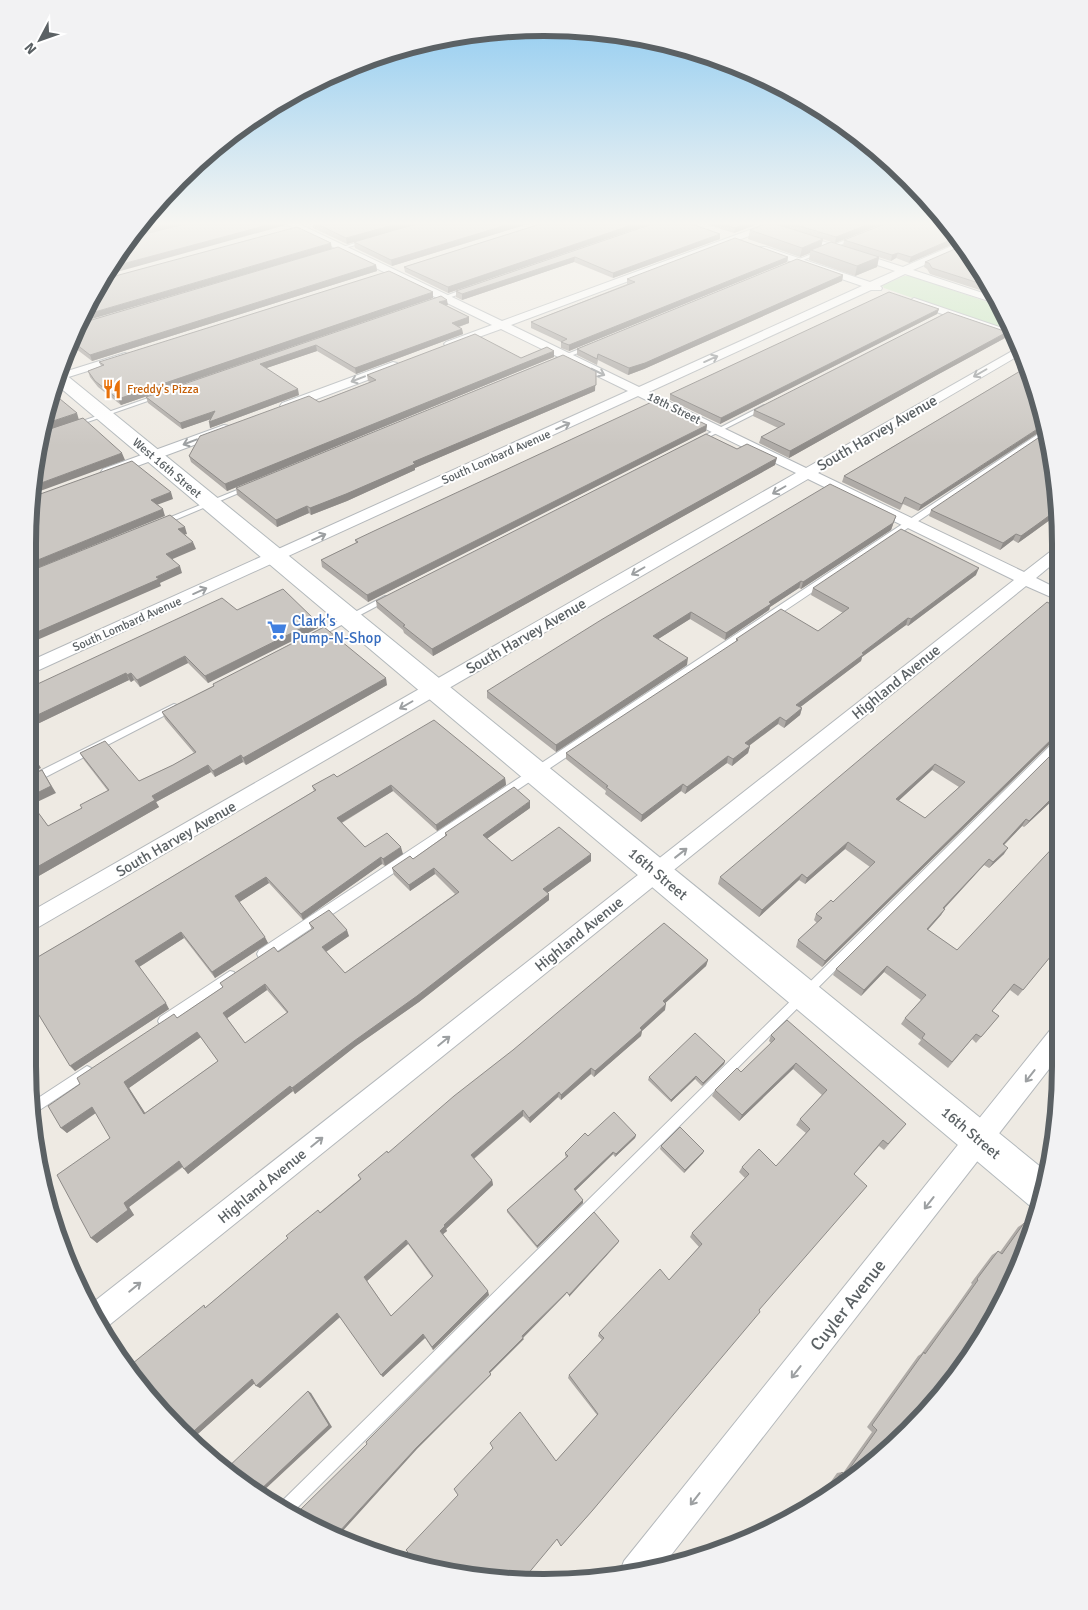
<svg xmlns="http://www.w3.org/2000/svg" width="1088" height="1610" viewBox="0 0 1088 1610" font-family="Signika,sans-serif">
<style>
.green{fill:#c7e7bf}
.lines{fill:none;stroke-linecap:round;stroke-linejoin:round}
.lane-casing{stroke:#b4b8bb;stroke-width:2}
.street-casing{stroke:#b4b8bb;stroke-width:2}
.secondary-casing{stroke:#b2b8bb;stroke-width:2}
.lane{fill:#fff;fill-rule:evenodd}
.street{fill:#fff;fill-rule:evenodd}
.secondary{fill:#fff;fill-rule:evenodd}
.wall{fill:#afaba7;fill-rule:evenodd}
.shaded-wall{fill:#8e8b88}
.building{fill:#cbc7c2;stroke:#8e8b88;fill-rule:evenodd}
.oneway{stroke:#9da0a2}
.labels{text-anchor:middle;stroke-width:4;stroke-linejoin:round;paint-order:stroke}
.far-food-label{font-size:12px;fill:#c56008;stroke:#fff;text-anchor:start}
.far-street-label{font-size:12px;fill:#5b6164;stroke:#fff}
.street-label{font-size:15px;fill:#5b6164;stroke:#fff}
.shop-label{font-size:15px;fill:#366cbe;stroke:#fff;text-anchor:start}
.near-street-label{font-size:18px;fill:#5b6164;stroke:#fff}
.rim{fill:none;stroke:#5b6164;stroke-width:6}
</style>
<rect width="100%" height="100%" fill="#eeeae3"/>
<path class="green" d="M904,276h7l88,30 16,28 -131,-46 -2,-2z"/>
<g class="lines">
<defs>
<path id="lane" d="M853,237l4,1 -66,27 -4,-1z
M365,240l4,1 -34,10 -2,-1z
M469,287l2,1v2l-31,11 -5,-1z
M991,290l2,3 -12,5 -3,-2z
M589,345l3,2 -1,1 -31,12 -5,-1z
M157,395l5,1 -86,30 -5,-1z
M764,405l3,2 -1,1 -67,34 -5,-1z
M1046,429l2,5 -781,524 -4,1 -4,-1 -2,-4 2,-4z
M247,486l6,1 -90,38h-3l-4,-2z
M385,596h3l4,2 -73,39 -3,1 -4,-3z
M174,704l3,1 2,2 -2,2 -141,73 -3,1 -4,-2 1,-5z
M1060,738v8l-767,766 -14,-8 778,-765z
M230,971l4,1 2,4 -2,4 -66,45 -4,2 -4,-2 -2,-4 2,-4z
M87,1066l4,2 2,4 -2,4 -59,39v-13z"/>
<path id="street" d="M283,221h10l209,100 272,-100h11l-1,2 -273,102 128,62 223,-101 -102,-35v-4h6l104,35 25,-11 -103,-35 2,-2h6l103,33 58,-25 4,5 -52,23 82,27 3,7 -93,-30 -25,12 2,2 -1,2h-10l-222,102 157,76 215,-122 2,7 -205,120 206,99 31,-24 5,-1v11l-24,20 24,12v11l-34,-15 -923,744 -12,-26 923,-724 -206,-101 -778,453v-20l766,-439 -158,-77 -610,279v-13l600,-271 -127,-62 -47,17h-8l-2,-2 2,-2 46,-17 -208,-102z
M914,298l100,34 4,8 -108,-37 -1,-2z
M125,353l6,3 -2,2 -70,22 2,-7z
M393,362l4,1 2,3 -2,3 -107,40h-8l-2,-3 2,-3z
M224,425l5,1 2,3 -2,3 -116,43 -5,1 -7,-4 2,-3z
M1060,1026v29l-399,513 -16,5 -26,1 5,-13 427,-532z"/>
<path id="secondary" d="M61,374h4l983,799 -12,35 -7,-3 -972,-820z"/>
</defs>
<use href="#lane" class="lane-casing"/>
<use href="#street" class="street-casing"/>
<use href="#secondary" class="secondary-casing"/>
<use href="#lane" class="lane"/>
<use href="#street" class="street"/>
<use href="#secondary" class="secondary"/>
</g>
<path class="wall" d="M319,221h218l-145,45 -37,-18 -1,-6 7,-2 -14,4 -34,-16v-6z
M550,221h109l-211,72 -43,-21 -1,-5z
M661,221l59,18 -107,39 -39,-16 -112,38 -6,-3v-6z
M696,221h61l-2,1v3l-21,8z
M783,221h106l-54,22 -53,-17z
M944,221l16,20 -51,22 -13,-5 -5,3 -48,-15 1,-6z
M750,230l73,9 -2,7 58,11 -2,10 -22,9 -46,-16 1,-7 -10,4 -52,-18z
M788,257l-1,5 -218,89 -8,-3v-6l-30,-14v-6l96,-38v-5z
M973,257l17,31 -7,3 -53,-17 -3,-5 -3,-2 1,-5z
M376,265l1,6 -285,90 -21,-16 7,-21z
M843,275l-1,6 -198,88 -16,6 -30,-15 -1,5 -20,-10v-6z
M433,292v6l-312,107 -23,-18 -8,-10 -2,-6 13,-5 -2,-4z
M448,305l-3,1 24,11v6l-10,4 3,2 1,5 -107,40 -39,-23 -51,17 33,27 -89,33v-9l-28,10 -34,-26 -2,-6z
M939,309l-2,5 -217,110 -50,-24v-6z
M1005,338l-68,37 -148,83 -30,-15 2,-6 17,-9 -25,-12 1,-6z
M554,357l-327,134 -36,-29 -2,-6 130,-54 51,-20 -2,-1 -1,-6 154,-17z
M1027,367l-109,144 -15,-7 -3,6 -58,-28 2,-6z
M595,391l-180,77v2l-68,31 -36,14 -2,-2 -32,14 -40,-32 -1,-7z
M707,425l-1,6 -338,171 -46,-35 -1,-7 35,-17 -1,-3z
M1051,443l7,71 -26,19 -14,10 -5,-3 -13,10 -71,-34 2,-6z
M737,449l38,16 -342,191 -29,-23 -1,-3 -26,-22 -1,-7z
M896,516l-5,14 -90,59 -2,-1 -29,19 -1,3 -44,30 -35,-21 -32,20 29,26 -131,87 -69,-54v-7z
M976,575l-68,51 -2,-1 -44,32 -1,4 -61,46 2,1 -2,7 -16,13 -6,-4 -29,22h1l-2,7 -16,13 -5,-3 -42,31 -4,-3 -40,31 -36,-28 1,-3 -40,-32v-6l170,-111v-3l82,-8 25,-18 -32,-18 2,-7z
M1060,609v128l-4,1 -234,229 -26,-20 2,-7 19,-17 -3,-3 2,-6 17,-12 37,-35 -25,-18 -40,35 -6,-4 -40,37 -41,-33 2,-7zM932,770l27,17 -34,31 -27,-17z
M237,610l79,11 2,7 -110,55 -20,-20 -48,24 -6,-7 -3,2 -2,-2 -100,48v-40z
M213,684l174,1 -141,80 -3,-3 -28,15 -4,-5 -55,30 3,5 -129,74 -1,-81 19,26 34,-18 26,-17 -24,-31 -4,-7 59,28 34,-16 21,-12 -29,-34 -3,-7 51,-26z
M1060,746v54l-4,-3 -32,30 -2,-1 -18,19v9l-15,14 -5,-3 -40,44 -3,6 -13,15 29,20 103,-5 -42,51 -8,-6 -18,21 7,5 -23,27 -4,-4 -24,29 -30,-24 3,-4 -20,-16 4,-6 16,-18 -37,-28 -23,24 -28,-21 3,-6z
M337,777l168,1 1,7 -69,46 -44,-40 -51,32 23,24 38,7 -18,12 -3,-2 -79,56 -34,-37 -30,19 29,41 -53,35 -31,-40 -40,26 -5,3 30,42 -94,62 -37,-57 -7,4v-57l51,-30 232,-140 -2,-5z
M530,808l-43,30 25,23h79l-44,32 2,1v6l-130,102 -63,44 -61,48 -2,-3 -105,83 -5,-7 -54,40 5,8 -37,28 -6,-5 19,-100 -14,-25 -29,20 -6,-5 116,-110 46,-31 -3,-4 58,-31 34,-22 -3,-7 40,13 -23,16 19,21 110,-79 -20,-20 -25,17 -16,-16 -2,-7 21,-9 32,-23v-3zM267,990l20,23 -42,30 -18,-25zM201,1037l17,24 -73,52 -16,-25z
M708,960l-2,6 -41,37v7l-23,21 -1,5 -47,41 -3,-3 -30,26 -3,-3 -28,26 -7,-7 -49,43 18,21 1,5 -47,44 1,2 -4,3 46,61 -56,55 -8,-12 -42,39 -43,-60 -80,71 -6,-5 -64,58 -11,-10 27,-124 154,-128 -2,-4 30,-22zM408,1244l24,33 -41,39 -24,-35z
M771,1035l135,89 -22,26 -5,-4 -25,28 -95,136 -167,201 -31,35 -4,-6 -99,-45 35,-47 63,13 41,-46 -29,-37 1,-3 33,-35 -4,-4 1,-3 70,-53 30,-33 -9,-10 2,-4 53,-55 -6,-6 3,-5 34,-1 30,-33 -10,-8 4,-6 22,-24 -29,-26 -54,52 -27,-25 3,-6 26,-18 30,-29 -2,-2z
M725,1061l-1,3 -22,22 -7,-7 -24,23 -23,-22 1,-3z
M636,1135l-1,3 -20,19 -2,-3 -38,37 8,12 -46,45 -30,-36v-2l59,-53 -1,-2v-2l23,-17z
M661,1146l42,7 -19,20 -24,-24z
M1024,1223l-115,208 -94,73 22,-31 5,-1 1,1 29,-41 -5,-5 51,-71 3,-2 30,-40 21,-30 -1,-1 21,-28 6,-4 2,1 18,-25z"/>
<path class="shaded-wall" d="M174,221h24l-69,17 5,-7z
M281,221h4l1,4 -180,50 5,-8z
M408,221h19l-80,23 -1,-6z
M520,221h17l-145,45 -1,-6z
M644,221h15l-211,72v-6z
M754,221h3l-2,1v3l-21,8 1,-5z
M877,221h12l-54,22 1,-6z
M720,234v5l-107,39v-5z
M957,237l3,4 -51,22 2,-6z
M823,239l-2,9 -10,2 -1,3 -10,4 2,-9z
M331,243l1,6 -254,74 3,-7z
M898,253l-2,5 -5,3 1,-6z
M575,257l-1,5 -112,38v-6z
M788,257l-1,5 -218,89v-6z
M879,257l-2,10 -22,9 2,-10z
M376,265l1,6 -285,90 -2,-6z
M843,275l-1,6 -198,88 -16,6 1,-7z
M988,284l2,4 -7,3 2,-6z
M433,292v6l-312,107 -3,-6z
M447,300l1,5 -9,3v-6z
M939,309l-2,5 -217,110 1,-6z
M469,317v6l-17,6v-6z
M462,329l1,5 -107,40 -1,-6z
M1007,332l-2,6 -68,37 -148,83 1,-7 149,-82z
M316,345l1,6 -56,19 -1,-6z
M554,351v6l-327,134 -2,-7z
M596,371l-1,20 -180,77v2l-68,31 -36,14 -1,-7 103,-46z
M298,389l1,6 -89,33 -1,-6z
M215,411l2,6 -35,12 -2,-6z
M77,413l2,7 -38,13 3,-9z
M1045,424l1,4 -128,83 3,-6z
M707,425l-1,6 -338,171 -1,-7z
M122,453l3,7 -93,34 1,-8z
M777,458l-2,7 -342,191 -1,-7z
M171,492l2,7 -19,7 -3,-6z
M307,506l2,7 -32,14 -1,-7z
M163,509l2,7 -137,56v-8z
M1057,510l1,4 -26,19 -14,10 3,-7z
M896,516l-5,14 -90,59 2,-7z
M185,527l2,7 -6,2 -3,-7z
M1016,534l-3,6 -13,10 3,-7z
M193,542l3,7 -28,12 -2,-7z
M180,566l2,7 -22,10 1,3 -133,58v-8z
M979,568l-3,7 -68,51 3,-7z
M801,581l-2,7 -29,19 -1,3 -44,30 1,-7 43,-31z
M691,612l-1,7 -38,24 1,-7z
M908,618l-2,7 -44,32 -1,4 -67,51 2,-7 66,-52z
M316,621l2,7 -110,55 -3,-7z
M185,656l3,7 -48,24 -3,-7z
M688,658l-1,7 -131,87v-7z
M126,673l3,7 -100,48v-9z
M131,673l3,7 -3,2 -4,-7z
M386,678l1,7 -141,80 -3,-7z
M802,708l-2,7 -16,13 2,-7z
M780,717l-2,7 -35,26 2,-7z
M1060,731v6l-4,1 -234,229 3,-6z
M750,746l-2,7 -16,13 1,-7z
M29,748l12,20 -12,6z
M241,755l2,7 -28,15 -2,-6z
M728,756l-1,7 -42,31 2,-7z
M935,764l-3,6 -39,36 3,-7z
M208,765l3,7 -55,30 3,5 -129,74v-10l122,-75z
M42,770l14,23 -21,10 -4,-7z
M505,778l1,7 -69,46 -1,-6z
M683,784l-2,7 -40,31 1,-7z
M391,785l2,6 -54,33 -2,-6z
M1060,790l-4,7 -32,30 5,-6z
M530,801v7l-46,33 -1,-6z
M1026,819l-4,7 -24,25 5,-7z
M848,842l-3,7 -40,35 2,-6z
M401,847l2,7 -18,12 -2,-7z
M1008,848l-4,6 -15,14 4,-6z
M591,854v7l-48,35v-7z
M381,857l1,7 -79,56 -2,-6z
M989,859l-5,6 -45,49 4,-6z
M434,868l1,6 -25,17 -1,-6z
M802,874l-3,6 -40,37 3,-7z
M266,877l3,6 -31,20 -3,-7z
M549,894v6l-130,102 -63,44 -61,48 -3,-6 62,-47z
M945,909l-4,6 -18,20 4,-6z
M347,930l2,6 -25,17 -2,-6z
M181,932l3,6 -45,29 -4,-6z
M265,937l3,6 -53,35 -3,-6z
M708,960l-2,6 -45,41 2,-6z
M887,966l-3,6 -23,24 3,-6z
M265,984l2,6 -41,29 -3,-6z
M166,1003l3,6 -94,62 -5,-5z
M666,1004l-1,6 -23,21 -1,5 -47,41 1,-6 45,-43z
M34,1007l5,6 -8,5v-9z
M197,1032l4,5 -72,51 20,31 -5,-5 -20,-32z
M725,1061l-1,3 -22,22 1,-3z
M796,1063l-3,6 -54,52 3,-6z
M591,1068v6l-30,26v-5z
M696,1076l-1,3 -24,23v-2z
M290,1086l3,5 -105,83 -4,-5z
M559,1092l-1,5 -28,26 -1,-5z
M92,1107l5,5 -30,21 -6,-5z
M523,1110v6l-51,44 -1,-5z
M636,1135l-1,3 -20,19 1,-3z
M704,1151l-1,2 -19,20 1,-3z
M613,1152v2l-39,38v-3z
M179,1161l4,5 -54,41 5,8 -37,28 -6,-5 33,-35z
M492,1180l1,5 -47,44 1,2 -5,4 -2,-4 4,-6z
M583,1200v3l-46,45v-2z
M406,1240l2,4 -41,37 -3,-4z
M619,1241l-1,2 -49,54v-2z
M488,1291l1,4 -56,55 -1,-3z
M567,1292l-1,2 -43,44 -1,-2z
M337,1313l3,4 -80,71 -4,-2z
M423,1334l2,4 -42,39 -2,-2z
M523,1338l1,1 -34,34 -1,-1z
M491,1374v1l-74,74 -77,85 -2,-1 78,-85z
M252,1379l4,3 -66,59 -4,-3z
M308,1391l3,2 21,34 -72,67 -2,-2z"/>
<path class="building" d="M142,221h32l-40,10z
M197,221h86l-172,46 18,-29z
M319,221h89l-62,17 -33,-16z
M426,221h94l-129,39 -37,-18z
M550,221h94l-196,66 -44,-20z
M661,221h22l37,13 -107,39 -38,-16 -113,37 -6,-3z
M713,221h41l-19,7z
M783,221h94l-41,16z
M892,221h52l13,16 -46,20 -13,-4 -6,2 -48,-15z
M770,222l53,17 -21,9 -52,-18z
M297,227l34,16 -250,73 23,-37z
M735,238l53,19 -219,88 -8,-3 6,-3 -36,-17 104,-40 -8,-3z
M831,242l48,15 -22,9 -46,-16z
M964,245l9,12 15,27 -3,1 -53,-17 -3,-5 -4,-1z
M338,247l38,18 -286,90 -18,-14 6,-17z
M797,259l46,16 -198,88 -16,5 -31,-14 -1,5 -20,-10z
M389,271l44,21 -315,107 -23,-18 -7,-10 16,-6 -5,-3z
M889,292l50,17 -218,109 -51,-24z
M441,296l6,4 -8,2 30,15 -17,6 10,6 -107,39 -39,-23 -56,19 38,25 -89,33 6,-11 -35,12 -34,-26z
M948,312l59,20 -68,37 -149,82 -29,-14 24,-13 -31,-14z
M475,334l46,24 26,-11 7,4 -329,133 -36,-28 11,-20 109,-40 10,6 57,-22 -9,-5z
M563,355l33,16v14l-183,77 2,2 -69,30 -36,14 -3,-2 -31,14 -40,-32z
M1027,367l18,57 -124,81 -16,-8 -3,7 -58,-28z
M54,394l23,19 -33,11z
M656,400l51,25 -340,170 -46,-35 37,-18 -3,-2 19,-9z
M83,418l39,35 -89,33 4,-42 4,-12z
M1047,432l4,11 6,67 -22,16 -14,10 -5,-2 -13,9 -72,-33z
M706,434l31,15 10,-5 30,14 -345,191 -29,-23 2,-1 -29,-24z
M132,461l39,31 -20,8 12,9 -135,55v-20l4,-47z
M830,484l66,32 -3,7 -90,59 -2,-1 -32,21 2,2 -45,29 -35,-21 -38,24 35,22 -132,87 -69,-54 114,-71z
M170,515l15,12 -7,2 15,13 -27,12 14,12 -24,11 3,2 -131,57v-64z
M901,529l78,39 -68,51 -3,-1 -46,35 2,1 -68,51 6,3 -16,13 -6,-4 -35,26 5,3 -17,13 -5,-3 -41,31 -4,-3 -41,31 -36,-28 2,-1 -42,-33 172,-113 -2,-1 45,-30 37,22 31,-23 -36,-20z
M283,589l33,32 -111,55 -20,-20 -48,24 -6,-7 -4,2 -1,-2 -97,46v-31l193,-90 15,12z
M1047,602l13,7v122l-235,230 -27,-21 24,-22 -6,-4 15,-14 2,2 42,-40 -27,-20 -41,36 -5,-4 -40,36 -42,-33zM935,764l30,18 -40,36 -29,-19z
M324,627l62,51 -143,80 -2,-3 -28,16 -5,-6 -56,31 3,4 -125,71 -1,-71 19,26 34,-18 -2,-3 29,-15 -29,-37 25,-12 34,40 34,-16 23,-13 -34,-40 52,-26 -1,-2z
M434,720l71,58 -69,47 -45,-40 -54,33 28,29 22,-14 14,14 -18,12 -2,-2 -80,57 -35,-37 -31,19 30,41 -53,35 -31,-40 -41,26 -5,3 31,42 -96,63 -36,-59 -3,2v-48l51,-30 234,-141 -4,-4 22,-12 3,3z
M1060,746v44l-31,31 -3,-2 -23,25 5,4 -15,14 -4,-3 -46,49 2,1 -18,20 30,21 103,-110v105l-37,45 -9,-6 -22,27 7,5 -18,21 -5,-3 -24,28 -30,-24 3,-4 -20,-16 21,-23 -39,-29 -23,24 -28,-21z
M29,748l7,13 -7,4z
M42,770l9,16 -20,10 -2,-2v-18z
M514,787l16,14 -47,34 29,26 47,-34 32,27 -48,35 6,5 -132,102 -63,45 -62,47 -2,-2 -106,83 -5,-8 -55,42 4,7 -37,28 -34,-63 53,-37 -18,-31 -31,21 -13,-22 32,-22 -3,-6 97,-64 3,4 43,-29 3,-2 -3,-4 54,-36 4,5 36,-24 -5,-5 20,-13 18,20 -25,17 23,26 114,-81 -25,-24 -25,17 -17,-17 18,-12 3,3 34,-24 -2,-2zM265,984l23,28 -43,31 -22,-30zM197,1032l21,29 -74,53 -20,-32z
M664,923l44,37 -45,41 3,3 -26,24 2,2 -47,41 -4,-3 -30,27 -2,-3 -30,26 -6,-8 -52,45 21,25 -48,45 1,1 -5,5 48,60 -56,56 -9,-13 -42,41 -44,-62 -81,73 -4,-7 -66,59 -7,-7 -52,-63 77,-63 1,3 83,-70 -2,-2 32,-26 2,3 41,-34 -3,-4 29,-24 1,2 66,-57 59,-46zM406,1240l27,36 -42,40 -27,-39z
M787,1020l119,104 -18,20 -5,-4 -29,34 13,12 -108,124 1,2 -168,199 -31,35 -4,-7 -35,42h-12l-99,-16 -12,-4 9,-9 -2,-2 52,-55 -4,-6 39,-41 -3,-5 30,-31 36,49 42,-47 -29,-39 35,-37 -5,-5 61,-64 9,11 33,-36 -10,-11 57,-59 -7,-7 17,-18 17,17 34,-37 -10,-10 27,-29 -31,-27 -54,52 -27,-25 22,-22 4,4 34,-33 -4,-4z
M695,1033l30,28 -22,22 -7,-7 -25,24 -22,-23z
M614,1112l22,23 -20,19 -3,-2 -39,37 9,11 -46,46 -30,-36 61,-54 -3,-3 20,-20 3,3z
M680,1127l24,24 -19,19 -24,-24z
M594,1212l25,29 -50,54 -2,-3 -45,44 1,2 -34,34 2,2 -75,74 -78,85 -3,-5 -6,5 -33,-19 71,-70 -1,-2z
M1024,1223l6,5 -23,67 -34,58 -64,78 -86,66 19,-25 3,3 32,-45 -5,-5 52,-73 1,2 31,-43 22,-31 -1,-1 21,-28 4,3z
M308,1391l21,34 -71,67 -29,-16 -5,-5z"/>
<defs><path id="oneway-shaft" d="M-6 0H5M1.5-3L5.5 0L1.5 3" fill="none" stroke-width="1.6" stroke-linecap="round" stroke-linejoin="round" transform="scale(1.25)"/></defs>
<g class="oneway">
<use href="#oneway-shaft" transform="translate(711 359) rotate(-24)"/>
<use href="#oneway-shaft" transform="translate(598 372) rotate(26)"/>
<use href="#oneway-shaft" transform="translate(980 373) rotate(150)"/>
<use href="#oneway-shaft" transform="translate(358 379) rotate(159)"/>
<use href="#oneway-shaft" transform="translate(563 426) rotate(-24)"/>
<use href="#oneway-shaft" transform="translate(190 442) rotate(159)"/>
<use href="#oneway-shaft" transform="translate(779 490) rotate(150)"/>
<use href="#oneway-shaft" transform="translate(319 537) rotate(-24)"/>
<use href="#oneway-shaft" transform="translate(638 571) rotate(150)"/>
<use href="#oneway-shaft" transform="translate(200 591) rotate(-24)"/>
<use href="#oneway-shaft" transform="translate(406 705) rotate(150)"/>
<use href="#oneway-shaft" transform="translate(681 853) rotate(-38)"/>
<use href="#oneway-shaft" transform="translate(444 1041) rotate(-39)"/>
<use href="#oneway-shaft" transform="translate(1030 1076) rotate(128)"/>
<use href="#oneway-shaft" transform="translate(317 1142) rotate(-39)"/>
<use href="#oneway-shaft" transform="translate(929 1203) rotate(128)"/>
<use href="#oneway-shaft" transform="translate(135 1287) rotate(-39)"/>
<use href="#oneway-shaft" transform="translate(796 1372) rotate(128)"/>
<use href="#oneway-shaft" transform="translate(695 1499) rotate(128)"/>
</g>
<linearGradient id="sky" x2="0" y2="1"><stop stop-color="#8ccaf1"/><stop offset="0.5" stop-color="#f7f6f2"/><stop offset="1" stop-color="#f7f6f2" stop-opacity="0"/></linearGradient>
<rect width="1088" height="446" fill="url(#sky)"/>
<defs>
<symbol id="restaurant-bare" viewBox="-9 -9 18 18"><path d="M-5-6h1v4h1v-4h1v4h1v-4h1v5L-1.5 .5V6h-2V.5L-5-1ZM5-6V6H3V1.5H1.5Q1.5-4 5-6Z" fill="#e8710a" stroke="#fff" stroke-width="2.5" paint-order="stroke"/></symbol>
<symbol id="supermarket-bare" viewBox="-9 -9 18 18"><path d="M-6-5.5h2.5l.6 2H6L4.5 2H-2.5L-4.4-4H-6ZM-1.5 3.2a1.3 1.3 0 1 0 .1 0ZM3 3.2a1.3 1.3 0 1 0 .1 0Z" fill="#3f7fe0" stroke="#fff" stroke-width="2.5" paint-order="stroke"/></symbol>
</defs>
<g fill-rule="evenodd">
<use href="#restaurant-bare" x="98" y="375" width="28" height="28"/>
<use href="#supermarket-bare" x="263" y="616" width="28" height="28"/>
</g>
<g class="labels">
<g class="far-food-label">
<text x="127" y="393">Freddy's Pizza</text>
</g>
<g class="far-street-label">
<text transform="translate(674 408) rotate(26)" y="4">18th Street</text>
<text transform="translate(496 457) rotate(-24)" y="4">South Lombard Avenue</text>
<text transform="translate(167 468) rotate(40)" y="4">West 16th Street</text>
<text transform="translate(127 624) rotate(-24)" y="4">South Lombard Avenue</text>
</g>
<g class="street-label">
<text transform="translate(877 433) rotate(-30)" y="5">South Harvey Avenue</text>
<text transform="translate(526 636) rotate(-30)" y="5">South Harvey Avenue</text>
<text transform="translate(896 682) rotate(-39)" y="5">Highland Avenue</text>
<text transform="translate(176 839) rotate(-30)" y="5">South Harvey Avenue</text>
<text transform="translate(658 874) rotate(40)" y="5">16th Street</text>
<text transform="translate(579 934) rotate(-39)" y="5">Highland Avenue</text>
<text transform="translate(971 1133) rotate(40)" y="5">16th Street</text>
<text transform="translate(262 1186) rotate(-39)" y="5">Highland Avenue</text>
</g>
<g class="shop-label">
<text x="292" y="626">Clark's<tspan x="292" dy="17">Pump-N-Shop</tspan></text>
</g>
<g class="near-street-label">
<text transform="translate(848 1305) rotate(-52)" y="6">Cuyler Avenue</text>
</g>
</g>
<path d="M0 0H1088V1610H0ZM544 36H544A508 508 0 0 1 1052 544V1066A508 508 0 0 1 544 1574H544A508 508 0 0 1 36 1066V544A508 508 0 0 1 544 36Z" fill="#f2f2f3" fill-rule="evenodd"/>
<path class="rim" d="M544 36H544A508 508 0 0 1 1052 544V1066A508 508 0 0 1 544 1574H544A508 508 0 0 1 36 1066V544A508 508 0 0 1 544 36Z"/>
<g transform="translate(40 40) rotate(229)" stroke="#ffffff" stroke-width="4" paint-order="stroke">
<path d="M0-4L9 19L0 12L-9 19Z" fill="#5b6164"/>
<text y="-8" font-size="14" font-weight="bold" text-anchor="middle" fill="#5b6164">N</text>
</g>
</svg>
